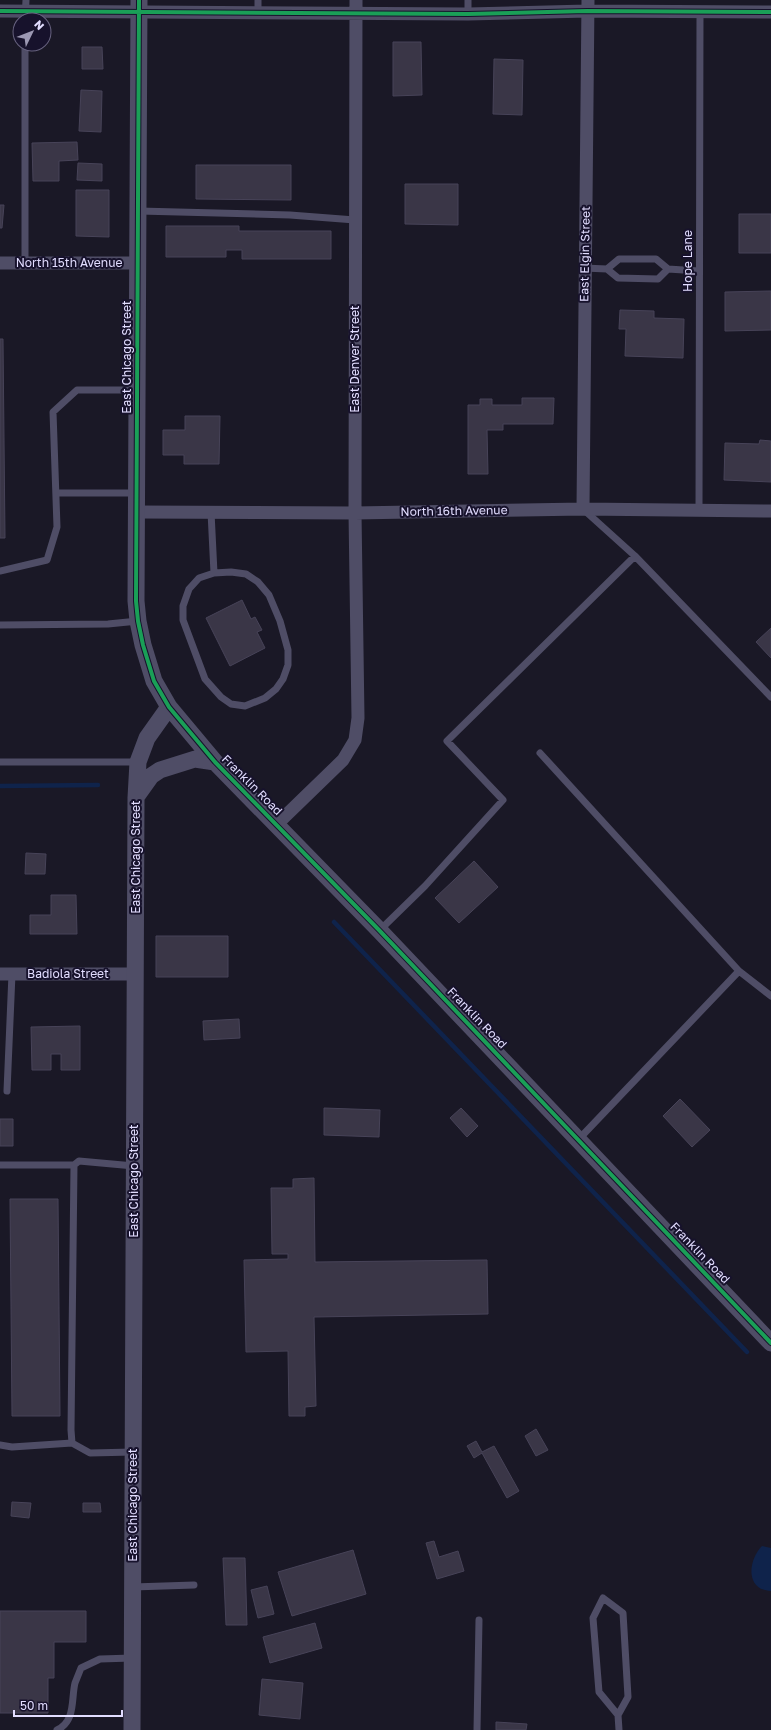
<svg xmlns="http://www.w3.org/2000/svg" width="771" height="1730" viewBox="0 0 771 1730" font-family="'Golos Text',sans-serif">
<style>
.water{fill:#0f234b}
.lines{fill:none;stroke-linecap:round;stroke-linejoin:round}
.stream{stroke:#0f234b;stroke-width:4.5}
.building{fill:#3a3647;stroke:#474358}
.service{stroke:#4f4d66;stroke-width:7}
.minor{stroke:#4f4d66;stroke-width:13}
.tertiary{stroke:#4f4d66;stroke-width:17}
.cycleway-casing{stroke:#17122c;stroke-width:6}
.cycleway{stroke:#1a9f57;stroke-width:4}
.labels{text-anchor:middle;stroke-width:4;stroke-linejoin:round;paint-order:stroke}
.street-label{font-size:12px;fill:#e2ddff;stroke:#17122c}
</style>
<rect width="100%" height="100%" fill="#1a1826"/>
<path class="water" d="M762,1546l9,2v43c-26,-1 -23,-31 -9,-45z"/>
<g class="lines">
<path class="stream" d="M0,786l98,-1
M334,922l413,430"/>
</g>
<path class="building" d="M393,42h28l1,53 -29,1z
M82,47h20l1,22h-21z
M494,59l29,1 -1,55 -29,-1z
M81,90l21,1 -1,41 -22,-1z
M77,142l1,18 -19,1v20h-26l-1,-38z
M78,163l24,1v17l-25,-1z
M196,165h95v35l-95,-1z
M405,184h53v41l-53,-1z
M76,190h33v47l-33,-1z
M0,205h4l-2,23h-2z
M739,214h32v39h-32z
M166,226h73v5h92v28h-89v-9h-16v7h-60z
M771,291v39l-46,1v-39z
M620,310l34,1v7l30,1 -1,39 -58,-2 1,-27h-7z
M0,339h3l2,199h-5z
M522,398h32l-1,26h-50v6h-16l1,44h-20v-69h12v-6h12v6h30z
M185,416h35l-1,48h-35v-9h-21v-25h22z
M760,440l11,1v41l-47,-2 1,-37 34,1z
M242,600l9,19 4,-2 7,13 -5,2 8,16 -35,18 -24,-48z
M771,628v30l-15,-16z
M26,853l20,1 -1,20h-20z
M474,861l24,26 -39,36 -24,-25z
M51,895h25l1,39h-47v-19h21z
M156,936h72v41h-72z
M239,1019l1,19 -36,2 -1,-19z
M80,1026v44h-19v-16h-10v16h-19l-1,-43z
M680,1099l30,31 -18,17 -29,-31z
M324,1108l56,2 -1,27 -55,-2z
M461,1108l17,18 -11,11 -17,-19z
M0,1119h13v27h-13z
M314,1178l1,84 172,-2 1,54 -174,3 2,89 -11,1v9h-16l-1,-65 -42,1 -2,-92 44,-1v-5h-16l-1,-66h22v-9z
M10,1199h48l2,217h-48z
M536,1429l12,21 -12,6 -11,-20z
M476,1441l6,11 12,-6 25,45 -12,7 -25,-45 -8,5 -7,-12z
M12,1502l19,1 -2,15 -18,-2z
M83,1503h17l1,9h-18z
M434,1541l5,16 19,-6 6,20 -27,8 -11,-36z
M353,1550l13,44 -74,22 -14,-44z
M223,1558h22l2,67h-21z
M267,1586l7,28 -16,4 -7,-28z
M0,1611h86v31h-32v36h-6v35h-48z
M315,1623l7,25 -52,15 -7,-26z
M262,1679l41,4 -3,36 -41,-4z
M496,1722l31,2 -1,6h-30z"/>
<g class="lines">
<path class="service" d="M258,0v12
M468,0v14
M25,20l1,-20
M139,211l151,4 65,5
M25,263v-219
M584,268l23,1
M668,269l-10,10 -40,-1 -11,-9 12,-10h37l12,10 31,2
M56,493h81
M584,510l51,46 136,141
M699,510l1,-498
M211,512l3,61 17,-1 15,2 12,8 11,13 11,26 8,29v15l-5,14 -7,10 -11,9 -20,8 -14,-2 -10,-7 -16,-18 -22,-59v-14l6,-17 10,-11 15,-5
M0,571l47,-11 10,-33 -4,-115 24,-22h60
M0,625l108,-1 30,-3
M540,753l199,218 -161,169
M0,762h137
M380,930l45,-44 78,-86 -56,-59 188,-185
M739,971l32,25
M7,1091l5,-117
M0,1165h74
M0,1445l12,2 60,-4
M133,1452l-43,1 -18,-10 -1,-13 3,-265 5,-4 55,5
M133,1587l61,-2
M618,1715l-19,-23 -6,-74 10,-20 20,15 5,84 -10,18 1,15
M57,1730c19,-9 14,-31 18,-47 2,-5 4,-10 6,-15l19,-9 32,-1
M477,1730l2,-110"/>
<path class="minor" d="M0,11l468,3 119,-3 184,1
M0,263h138
M583,509l5,-509
M137,512l218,1 228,-4 188,2
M277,824l66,-64 12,-20 3,-22 -3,-205 1,-513
M0,974h135"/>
<path class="tertiary" d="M139,0l-3,601 2,20 5,24 11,36 15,26 46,55 164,168 392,413
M136,797l15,-21 9,-6 35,-11 20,3
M132,1730l4,-932 2,-36 9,-24 22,-31"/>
<defs>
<path id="cycleway" d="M139,0l-3,601 2,20 5,24 11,36 15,26 46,55 164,168 392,413
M0,11l468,3 119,-3 184,1"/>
</defs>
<use href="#cycleway" class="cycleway-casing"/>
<use href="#cycleway" class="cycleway"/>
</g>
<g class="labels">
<g class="street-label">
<text transform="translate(585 254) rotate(-89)" y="4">East Elgin Street</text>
<text transform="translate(688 261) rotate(-90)" y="4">Hope Lane</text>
<text x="69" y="267">North 15th Avenue</text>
<text transform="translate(127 357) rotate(-90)" y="4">East Chicago Street</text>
<text transform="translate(355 359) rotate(-90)" y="4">East Denver Street</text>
<text transform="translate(454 511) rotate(-1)" y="4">North 16th Avenue</text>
<text transform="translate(252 785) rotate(45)" y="4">Franklin Road</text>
<text transform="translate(136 857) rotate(-90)" y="4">East Chicago Street</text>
<text x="68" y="978">Badiola Street</text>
<text transform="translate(477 1018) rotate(46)" y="4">Franklin Road</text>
<text transform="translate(134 1181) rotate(-90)" y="4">East Chicago Street</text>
<text transform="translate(700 1253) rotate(46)" y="4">Franklin Road</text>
<text transform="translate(133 1505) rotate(-90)" y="4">East Chicago Street</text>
</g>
</g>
<g transform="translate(32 32) rotate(47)"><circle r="19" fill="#17122c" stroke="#686380"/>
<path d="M0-3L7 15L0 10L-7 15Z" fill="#9c98b3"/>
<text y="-6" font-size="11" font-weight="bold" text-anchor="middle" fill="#e2ddff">N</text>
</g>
<path d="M14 1710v6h108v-6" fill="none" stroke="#e2ddff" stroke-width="2"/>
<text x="20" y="1710" font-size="12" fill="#e2ddff" stroke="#17122c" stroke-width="3" paint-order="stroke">50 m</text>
</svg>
